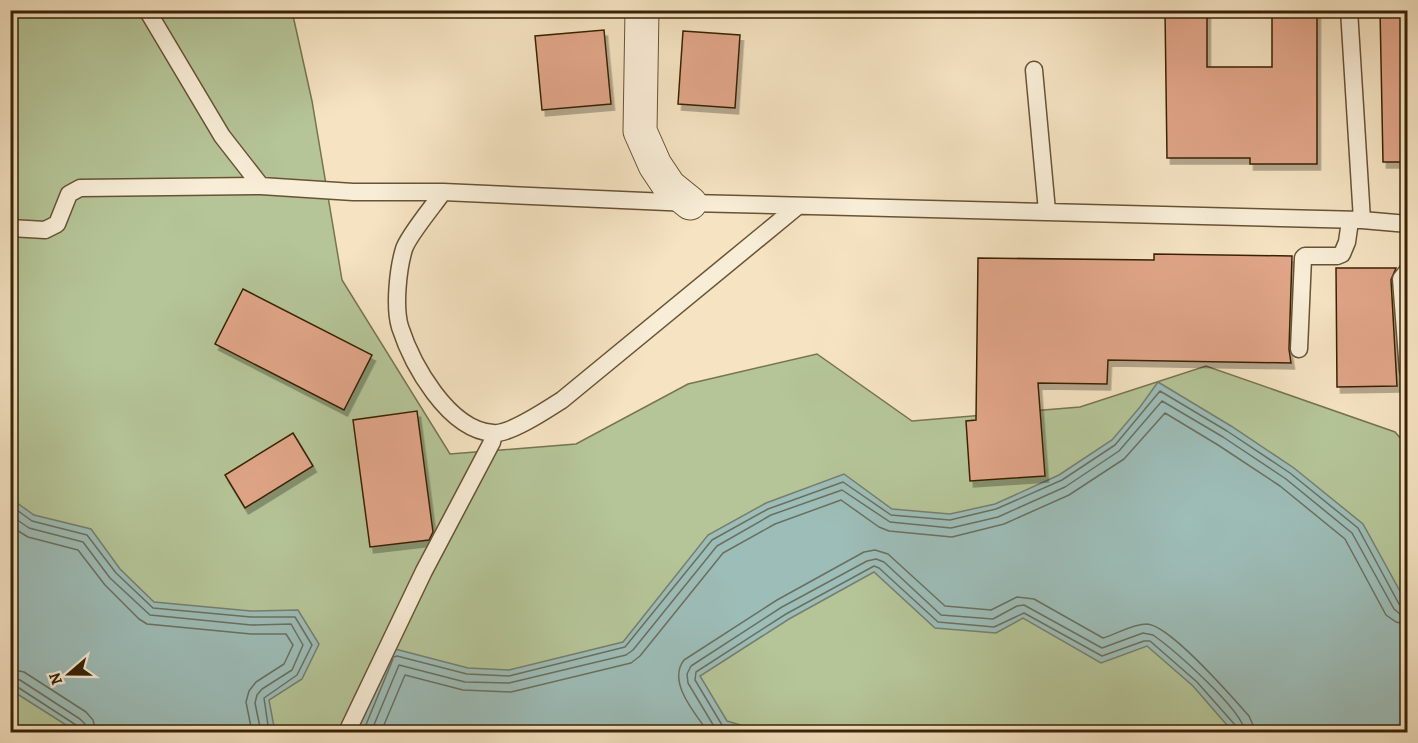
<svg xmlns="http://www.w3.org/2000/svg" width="1418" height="743" viewBox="0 0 1418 743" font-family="Alegreya,serif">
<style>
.green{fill:#b5c598;stroke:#77744e;stroke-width:1.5}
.water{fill:#9dbdb8;stroke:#757f70;stroke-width:1.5}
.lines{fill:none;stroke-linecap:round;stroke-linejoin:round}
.shore{stroke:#6b705e;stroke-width:1.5}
.building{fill:#e0a588;stroke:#392305;stroke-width:1.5;filter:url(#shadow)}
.lane-casing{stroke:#685334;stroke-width:19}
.street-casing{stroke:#685334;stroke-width:35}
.lane{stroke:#f8edd7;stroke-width:16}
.street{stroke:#f8edd7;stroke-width:33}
</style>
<defs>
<filter id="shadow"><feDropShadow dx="3.5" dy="6" stdDeviation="0" flood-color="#0004"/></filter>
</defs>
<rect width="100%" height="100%" fill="#f5e3c2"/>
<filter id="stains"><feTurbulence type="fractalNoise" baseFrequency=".00333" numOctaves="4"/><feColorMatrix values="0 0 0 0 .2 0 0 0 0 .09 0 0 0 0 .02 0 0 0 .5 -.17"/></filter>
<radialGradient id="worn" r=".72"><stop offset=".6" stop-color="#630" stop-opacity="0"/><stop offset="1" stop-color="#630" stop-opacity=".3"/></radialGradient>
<path class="green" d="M10,11h282l20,90 30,179 108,174 126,-10 112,-60 129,-30 95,67 168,-14 126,-41 189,66 13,15 -1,285h-1396z"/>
<path class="water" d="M1158,382l73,44 63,42 69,56 44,80v128h-174l-40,-46 -46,-40 -46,17 -78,-45 -27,15 -61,-5 -61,-56 -85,47 -89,57 27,45 37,11h-407l34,-84 77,20 41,2 114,-28 85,-107 58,-32 78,-29 48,35 58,5 45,-10 64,-29 53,-35 28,-33z
M10,498l24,17 57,14 29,40 34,33 97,9 47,-1 21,34 -17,35 -33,21 6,32h-198l-66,-42z"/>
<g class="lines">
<path class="shore" d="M10,505l22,16 55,14 29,38 37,35 98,9h44l17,28 -15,30 -33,23 5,34
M10,515l19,13 54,14 27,36 40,37 101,10 40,-1 12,21 -11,25 -30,19 -5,6 -2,8 6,29
M10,526l18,11 50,13 27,35 34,34 8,5 104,10h35l7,11 -9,19 -28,18 -7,9 -3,11 6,30
M394,657l3,-1 70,18 42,2 116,-29 87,-107 56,-31 75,-27 48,33 59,5 46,-11 66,-29 53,-35 45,-54 67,40 63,42 68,55 41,76 9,4
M10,669l14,3 62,40 7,8 3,12
M10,678l10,2 60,39 5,5 2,8
M10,685l6,1 60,39 3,7
M363,732l30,-73
M371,732l28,-67 66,17 44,1 117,-28 7,-5 84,-104 54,-31 71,-25 48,32 61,6 47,-11 67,-30 54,-36 43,-50 61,36 63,42 66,54 42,76 6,5 8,1
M381,732l24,-57 58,15 48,2 120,-29 9,-7 83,-103 52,-29 66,-24 38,27 10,4 63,6 52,-13 65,-29 55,-36 41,-46 53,32 62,41 65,53 41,76 10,7 12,3
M708,732c-13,-19 -41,-50 -24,-72l93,-60 87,-48 11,-2 13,4 57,52 46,4 26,-13 17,2 69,39c14,-4 29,-14 44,-14 23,1 85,73 102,92l4,9 1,7
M720,732l-5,-4 -27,-45 -1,-9 4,-8 91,-59 85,-46 9,-2 8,3 57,53 52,4 24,-13 7,-1 78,43 41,-15 10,2c20,14 90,75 92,97
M744,732l-22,-7 -27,-45 1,-8 90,-58 88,-48 5,2 59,54 56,5 30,-14 78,43 42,-15h6l47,41 39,44 1,6"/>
</g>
<path class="building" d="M1165,10h42v57h65v-57h45v154h-67v-6h-83z
M1380,10h27v152h-24z
M604,30l7,74 -69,6 -7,-74z
M683,31l57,4 -5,73 -57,-4z
M1154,254l138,2 -3,93 2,14 -183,-3 -1,24 -69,-1 7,93 -75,5 -4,-60 10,-1 2,-162 176,2z
M1336,268h60l-5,12 6,106 -60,1z
M243,289l129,66 -28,55 -129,-66z
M417,411l16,121 -4,8 -59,7 -17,-127z
M293,433l20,33 -68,42 -20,-33z"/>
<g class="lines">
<defs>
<path id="lane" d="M147,10l75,126 39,50
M1349,10l13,210
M1034,70l13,141
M443,192c-9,13 -35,44 -39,57 -6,20 -10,58 -4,78 12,37 48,103 93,106 16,2 55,-24 69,-33l236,-194
M10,228l35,2 12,-6 12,-30 11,-6 181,-2 92,6h90l247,11 672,17 46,4
M1408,270l-7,9 7,92
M1299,349l4,-91 2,-2h32l5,-2 5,-12 3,-21
M347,732l77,-161 68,-129 2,-8"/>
<path id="street" d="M642,10l-2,121 15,34 14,21 21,17"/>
</defs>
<use href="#lane" class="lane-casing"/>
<use href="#street" class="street-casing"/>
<use href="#lane" class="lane"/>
<use href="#street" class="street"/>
</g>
<rect width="1418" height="743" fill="none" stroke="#f5e3c2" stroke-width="36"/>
<rect x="12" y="12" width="1394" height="719" fill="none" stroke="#392305" stroke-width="3"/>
<rect x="18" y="18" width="1382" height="707" fill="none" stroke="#392305" stroke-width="1.5"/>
<g transform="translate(69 674) rotate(250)" stroke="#f8edd7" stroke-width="4.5" paint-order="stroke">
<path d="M0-4.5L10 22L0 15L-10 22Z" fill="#392305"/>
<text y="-9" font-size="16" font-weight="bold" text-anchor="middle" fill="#392305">N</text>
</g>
<rect width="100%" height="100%" filter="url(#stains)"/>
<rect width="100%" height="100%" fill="url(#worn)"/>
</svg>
